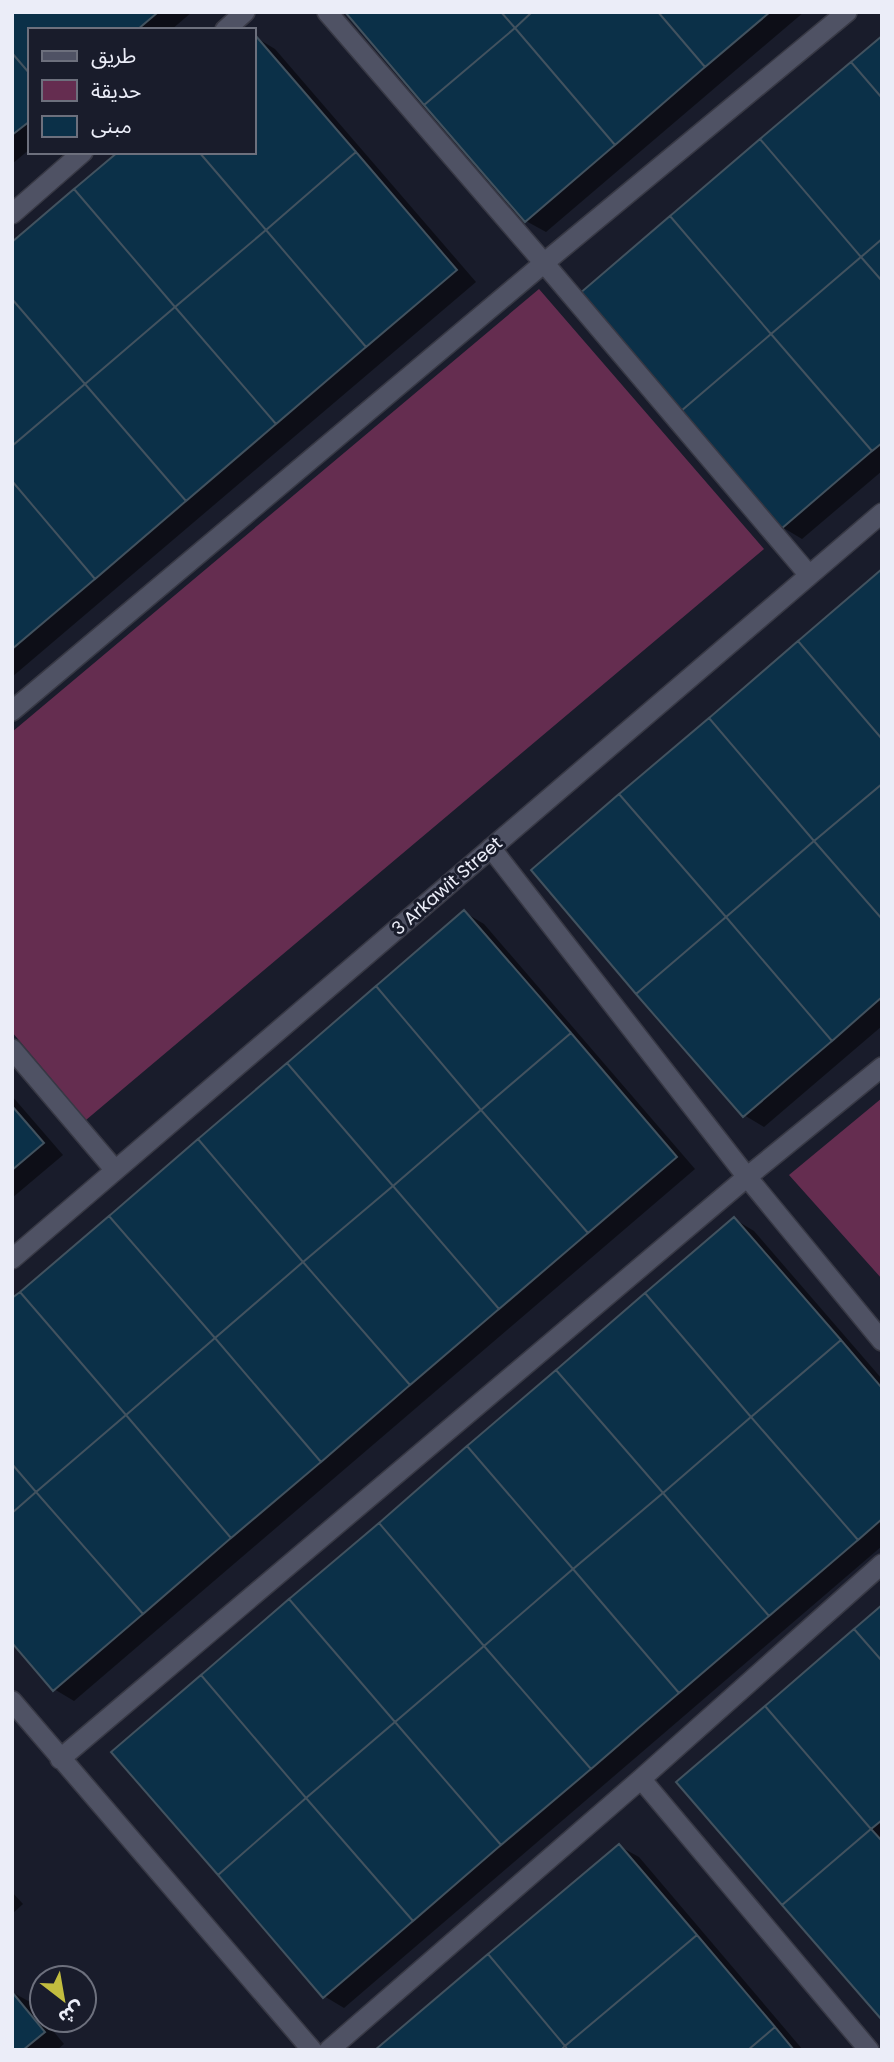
<svg xmlns="http://www.w3.org/2000/svg" width="894" height="2062" viewBox="0 0 894 2062" font-family="Poppins,'Noto Sans Arabic',sans-serif">
<style>
.park{fill:#652d50}
.shadow{fill:#0007}
.building{fill:#0b3048;stroke:#42525f;stroke-width:2}
.lines{fill:none;stroke-linecap:round;stroke-linejoin:round}
.minor-casing{stroke:#383945;stroke-width:22}
.minor{stroke:#4f5264;stroke-width:19}
.labels{text-anchor:middle;stroke-width:6;stroke-linejoin:round;paint-order:stroke}
.street-label{font-size:18px;fill:#ebedf8;stroke:#191c2b}
</style>
<rect width="100%" height="100%" fill="#191c2b"/>
<path class="park" d="M539,289l225,260 -678,571 -74,-88v-300z
M882,1098v181l-93,-104z"/>
<path class="shadow" d="M12,12h180l-21,18h-141v119l-18,15z
M347,12h457l-258,220 -20,-11z
M255,37l20,12 201,233 -464,395v-433l242,-92v-114z
M882,38v433l-80,68 -20,-12z
M882,572v454l-118,101 -20,-12z
M464,912l20,12 211,245 -621,532 -20,-12z
M12,1096l51,59 -51,43z
M734,1219l20,12 128,148v167l-538,462 -20,-12z
M882,1608v410l-204,-236z
M619,1846l20,11 164,193h-425z
M12,1892l11,12 -11,10z
M12,1992l18,10 12,15v3h2l20,24 -7,6h-45z"/>
<path class="building" d="M12,12h145v1l-20,17h-107v44l-18,-21z
M345,12h156l14,16 -91,77z
M501,12h31l-17,16z
M532,12h126l47,55 -90,78 -100,-117z
M658,12h112l-65,55z
M515,28l100,117 -90,77 -101,-117z
M255,35l101,117 -90,78 -67,-78h55z
M882,36v62l-31,-36z
M12,53l18,21v47l-18,14z
M851,62l31,36v141l-21,18 -101,-118z
M760,139l101,118 -90,77 -101,-118z
M118,152h81l67,78 -91,77 -101,-118z
M356,152l101,118 -91,77 -100,-117z
M74,189l101,118 -90,77 -73,-85v-57z
M670,216l101,118 -90,77 -102,-117z
M266,230l100,117 -90,77 -101,-117z
M882,239v42l-21,-24z
M861,257l21,24v162l-10,8 -101,-117z
M12,299l73,85 -73,62z
M175,307l101,117 -90,77 -101,-117z
M771,334l101,117 -91,78 -100,-118z
M85,384l101,117 -91,78 -83,-98v-35z
M12,481l83,98 -83,70z
M882,569v170l-84,-98z
M798,641l84,98v45l-68,57 -105,-123z
M709,718l105,123 -88,76 -107,-123z
M882,784v135l-68,-78z
M619,794l107,123 -90,77 -105,-124z
M814,841l68,78v78l-50,44 -106,-124z
M464,910l107,123 -90,77 -105,-124z
M726,917l106,124 -89,76 -107,-123z
M376,986l105,124 -88,76 -106,-123z
M571,1033l106,124 -89,76 -107,-123z
M287,1063l106,123 -90,76 -105,-123z
M12,1106l32,37 -32,27z
M481,1110l107,123 -89,76 -106,-123z
M198,1139l105,123 -88,76 -106,-122z
M393,1186l106,123 -89,76 -107,-123z
M109,1216l106,122 -89,77 -106,-123z
M734,1217l107,123 -90,77 -106,-124z
M303,1262l107,123 -89,77 -106,-124z
M20,1292l106,123 -90,77 -24,-28v-166z
M645,1293l106,124 -88,76 -107,-123z
M215,1338l106,124 -90,76 -105,-123z
M841,1340l41,48v131l-24,21 -107,-123z
M556,1370l107,123 -90,76 -106,-123z
M126,1415l105,123 -88,76 -107,-122z
M751,1417l107,123 -89,76 -106,-123z
M467,1446l106,123 -89,77 -105,-123z
M12,1464l24,28 -24,21z
M36,1492l107,122 -90,77 -41,-48v-130z
M663,1493l106,123 -90,77 -106,-124z
M379,1523l105,123 -89,76 -106,-123z
M573,1569l106,124 -88,76 -107,-123z
M289,1599l106,123 -89,76 -105,-123z
M882,1605v56l-28,-32z
M854,1629l28,32v159l-11,9 -106,-123z
M484,1646l107,123 -90,76 -106,-123z
M201,1675l105,123 -88,77 -107,-123z
M765,1706l106,123 -89,76 -106,-123z
M395,1722l106,123 -88,76 -107,-123z
M306,1798l107,123 -90,77 -105,-123z
M871,1829l11,12v179l-100,-115z
M619,1844l78,91 -132,111 -77,-92z
M697,1935l78,92 -27,23h-180l-3,-4z
M488,1954l77,92 -4,4h-186z
M12,1992l33,40 -22,18h-11z
M775,2027l19,23h-46z"/>
<g class="lines">
<defs>
<path id="minor" d="M327,12l217,251 265,312
M225,30l20,-18
M12,214l71,-62
M12,711l532,-448 303,-251
M491,848l256,329 135,164
M12,1049l103,121
M12,1259l870,-746
M12,1701l300,349
M60,1759l687,-582 135,-110
M641,1779l228,271
M329,2050l312,-271 241,-215"/>
</defs>
<use href="#minor" class="minor-casing"/>
<use href="#minor" class="minor"/>
</g>
<g class="labels">
<g class="street-label">
<text transform="translate(447 886) rotate(-41)" y="6">3 Arkawit Street</text>
</g>
</g>
<rect width="894" height="2062" fill="none" stroke="#ebedf8" stroke-width="28"/>
<rect x="28" y="28" width="228" height="126" fill="#191c2b" stroke="#6d707d" stroke-width="2"/>
<rect x="42" y="51" width="35" height="10" fill="#4f5264" stroke="#6d707d" stroke-width="2"/>
<text x="91" y="63" font-size="21" fill="#ebedf8">طريق</text>
<rect x="42" y="80" width="35" height="21" fill="#652d50" stroke="#6d707d" stroke-width="2"/>
<text x="91" y="98" font-size="21" fill="#ebedf8">حديقة</text>
<rect x="42" y="116" width="35" height="21" fill="#0b3048" stroke="#6d707d" stroke-width="2"/>
<text x="91" y="133" font-size="21" fill="#ebedf8">مبنى</text>
<g transform="translate(63 1999) rotate(149)"><circle r="33" fill="#191c2b" stroke="#6d707d" stroke-width="2"/>
<path d="M0-5L12 26L0 18L-12 26Z" fill="#c2bd3f"/>
<text y="-10" font-size="19" font-weight="bold" text-anchor="middle" fill="#ebedf8">ش</text>
</g>
</svg>
